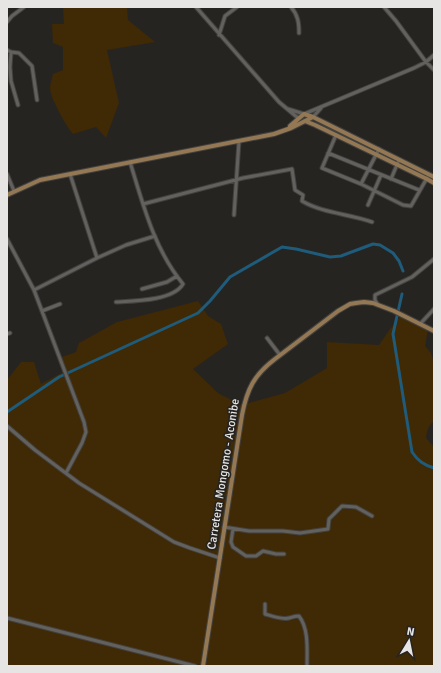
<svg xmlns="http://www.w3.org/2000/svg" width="441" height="673" viewBox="0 0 441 673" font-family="Signika,sans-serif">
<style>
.green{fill:#402905}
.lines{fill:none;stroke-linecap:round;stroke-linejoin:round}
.canal{stroke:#1f5b7a;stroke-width:3}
.minor-casing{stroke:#43413f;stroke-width:5}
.major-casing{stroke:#43413f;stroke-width:6}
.minor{stroke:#63615e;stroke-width:3}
.major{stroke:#937853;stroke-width:4}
.labels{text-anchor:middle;stroke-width:3.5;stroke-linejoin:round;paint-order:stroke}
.street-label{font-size:12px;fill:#e7e5e4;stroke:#262421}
</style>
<rect width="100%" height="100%" fill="#262421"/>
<path class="green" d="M63,7h64l1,13 27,22 -48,8 12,53 -13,35 -10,-11 -23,7c-7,-8 -22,-35 -23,-45 0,-5 2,-11 3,-15l10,-4v-23l-10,-4 -1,-19h12z
M198,301l10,15 13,8 7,20 -35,25 25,24 23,12 44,-12 42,-25v-26l52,3 11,-16 11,-13 27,13 -3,17 6,7 3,10v58c-6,5 -7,10 -8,17l8,9v219h-427v-286l14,-18h13l7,22 22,-12 -4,-14 17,-6 3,-9 38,-21z"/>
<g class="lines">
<path class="canal" d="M402,294l-9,40 19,118c6,9 12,13 22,16
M7,412l52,-35 139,-64 12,-12 20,-24 52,-30 14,2 34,8 11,-1 32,-12 7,1 13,8 6,8 4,10"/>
<defs>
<path id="minor" d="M196,7l83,95 19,16
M291,7c7,8 8,16 8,26
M384,7l12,14 30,41 8,8
M7,22l5,-6 12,-9
M219,35l6,-19 12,-9
M7,50l4,2 8,1 13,13 5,34
M11,52l-1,15 1,14 7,24
M288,109l16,5 110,-46 12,-6 8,-7
M313,117l8,-9
M336,135l-14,33 39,16 42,21 8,1 16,-28
M328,153l91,37
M7,174l7,17
M70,174l27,84
M391,179l8,-19
M361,184l18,-35
M143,204l100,-26 49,-9 3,21 8,5 -1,6c20,12 48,13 70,21
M368,205l13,-30
M234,215l5,-74
M7,239l27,51 50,132 2,10 -4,11 -16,30
M142,289l25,-7 10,-6
M34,290l63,-32 29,-13 29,-9
M116,302c17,-1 57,-1 67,-18 -29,-35 -40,-80 -53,-122
M378,305l-3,-5v-5l37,-18 22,-18
M42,311l18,-7
M420,324l14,-15
M7,334l3,-1
M267,338l13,17
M7,426l28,24 44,33 95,59 16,6 30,10
M224,527l25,4h34l17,2 28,-4 1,-10 13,-13 14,1 16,9
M233,529l-2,13 2,5 13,9h10l7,-5 13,3h8
M265,604v10c7,2 17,6 24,4 4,-1 6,-2 10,-2 10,13 8,34 8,50
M7,618l188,48"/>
<path id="major" d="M305,121l10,4 112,54 7,4
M290,126l14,-12 9,3 121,60
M7,195l33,-15 234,-46 17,-6 22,-11
M203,666l39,-251c5,-26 12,-40 33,-56l63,-48 12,-7 6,-1 8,-1 9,1 21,8 40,20"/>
</defs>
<use href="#minor" class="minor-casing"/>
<use href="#major" class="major-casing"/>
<use href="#minor" class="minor"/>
<use href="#major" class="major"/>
</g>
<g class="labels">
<g class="street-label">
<text transform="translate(223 474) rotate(-81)" y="4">Carretera Mongomo - Aconibe</text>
</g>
</g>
<rect width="441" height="673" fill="none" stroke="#e7e5e4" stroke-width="16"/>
<g transform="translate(409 641) rotate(10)" stroke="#262421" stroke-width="3" paint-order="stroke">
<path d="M0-3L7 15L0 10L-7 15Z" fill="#e7e5e4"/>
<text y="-6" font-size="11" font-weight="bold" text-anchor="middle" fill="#e7e5e4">N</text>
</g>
</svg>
